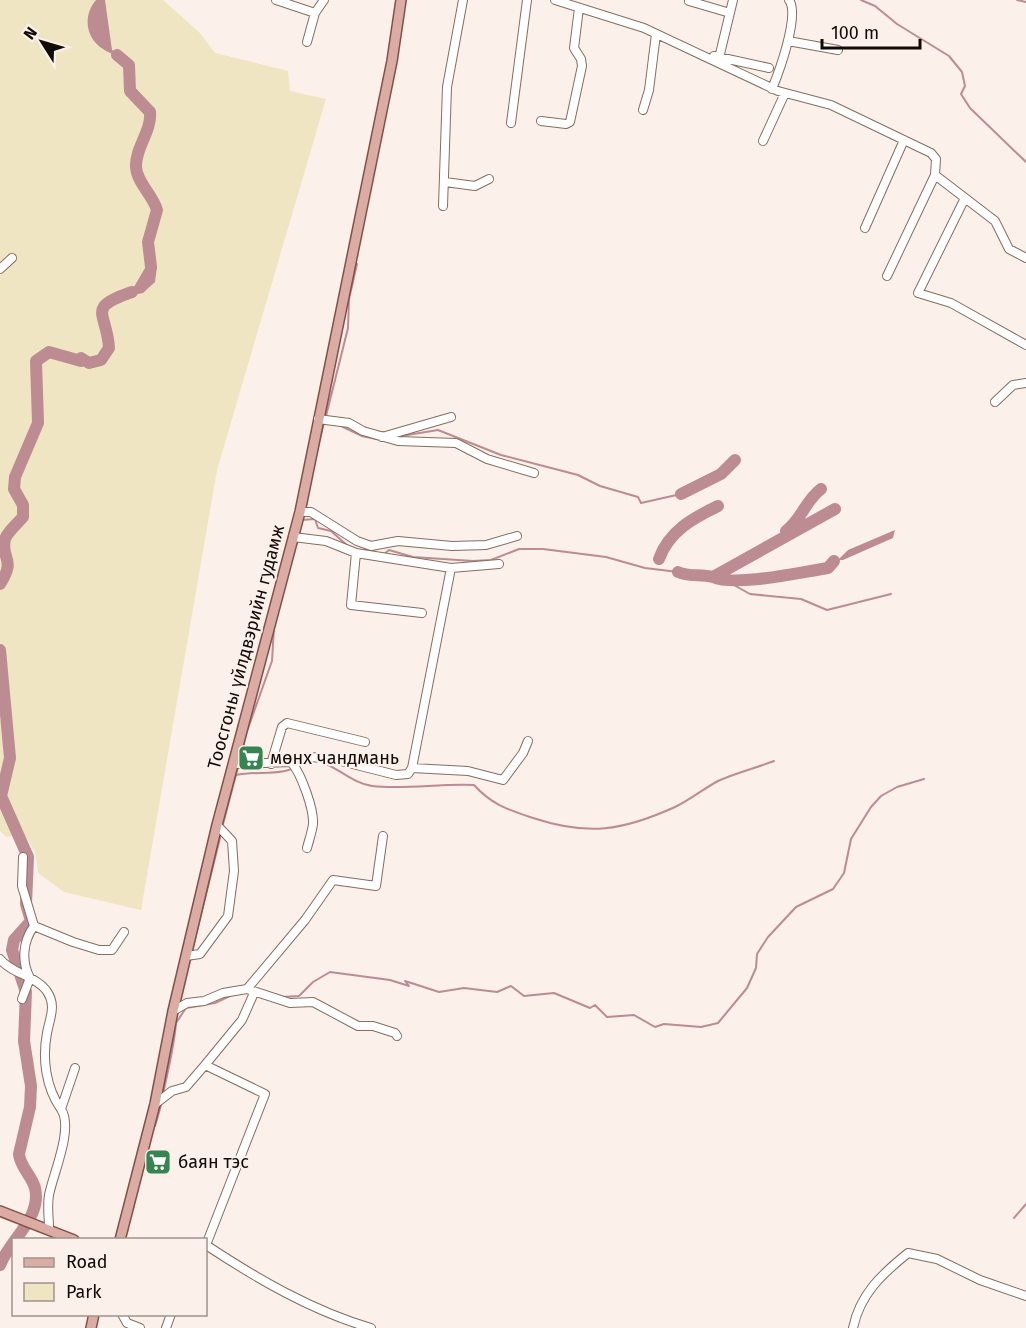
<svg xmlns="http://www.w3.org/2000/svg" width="1026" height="1328" viewBox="0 0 1026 1328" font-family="'Fira Sans',sans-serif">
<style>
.green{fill:#f0e5c3}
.water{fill:#bc8c92}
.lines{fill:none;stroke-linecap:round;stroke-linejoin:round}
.stream{stroke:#bc8c92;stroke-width:2}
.river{stroke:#bc8c92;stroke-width:12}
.minor-casing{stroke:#866d5f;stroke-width:10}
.major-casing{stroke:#845045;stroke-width:12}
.minor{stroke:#fff;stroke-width:8}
.major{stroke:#daaca4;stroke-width:9}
.labels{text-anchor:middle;stroke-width:4.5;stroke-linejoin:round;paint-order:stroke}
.street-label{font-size:18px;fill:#120a05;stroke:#fbf0ea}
.poi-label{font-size:18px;fill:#120a05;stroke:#fbf0ea;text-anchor:start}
</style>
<rect width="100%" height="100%" fill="#fbf0ea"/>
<path class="green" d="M0,0h163l37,33 15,20 73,18 2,20 36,8 -109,371 -76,440 -77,-18 -26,-19 -3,-21 -11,-18 -18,3 -6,-6z"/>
<path class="water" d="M96,0h9l7,50 13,9 2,4c-6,-8 -16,-8 -24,-14 -18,-11 -20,-34 -7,-49z
M148,251l9,16 -2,15 -12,11 -26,5 17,-11 15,-26z
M895,530l-2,8 -50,22h-5l10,-10z"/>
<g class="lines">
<path class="stream" d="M861,0l14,6 22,18 52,32 13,16 3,14 -4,8 9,14 56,54
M1017,0l9,2
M326,416l22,-88 1,-29 8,-35
M339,425l23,11 19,4
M395,437l43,-7 63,25 77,20 22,11 38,11 3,6 40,-9
M313,469l11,-47
M301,520l14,-1 3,9 13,3 18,16
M383,555l6,-5 24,7 60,4 18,-1 28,-11h24l63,8 39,11 33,4
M723,579l27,15 51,5 26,11 64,-16
M318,761c19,5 33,22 54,25 33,4 69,-3 102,-1 18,20 35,25 59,33 55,18 89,13 142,-11 15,-7 28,-18 43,-26 17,-8 38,-13 56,-20
M240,762l6,-28 26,-73 2,-35
M236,775c26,-5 47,3 69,-13
M222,828l16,-61
M193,947l28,-113
M282,997l17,-1 14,-14 17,-10 60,8 19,6 -4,-5 34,11 25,-4 33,4 14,-6 13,10 30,-3 36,15 5,-3 12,12 27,-2 21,12 9,-3 37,3 17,-4 29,-35 9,-20 1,-14 11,-17 28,-30 37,-18 11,-16 7,-34 20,-32 10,-11 16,-9 27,-8
M176,1023l10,-15 29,-5 17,-8
M163,1094c5,-24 11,-46 13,-71
M155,1126l7,-24
M1014,1218l12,-14"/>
<path class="river" d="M117,55l12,10 1,26 20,21c2,19 -15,36 -14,55 1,16 17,28 21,43l-9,32 3,25
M681,494l40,-20 14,-14
M786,531c16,-12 19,-30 35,-42
M659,559c10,-28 34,-41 59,-53
M678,572c10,5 22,2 35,5l122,-68
M713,577c23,10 88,-5 115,-9l6,-7
M0,584c17,-26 0,-25 5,-45 3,-8 13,-16 18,-22v-12l-9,-16 1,-12 23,-54 -2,-62 13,-9 32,9v-3l8,5 12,-3 8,-12c-2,-36 -24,-40 23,-56
M0,650l10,108 -9,38 27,61 -2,47 5,17 -17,19 -2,10 14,42 -2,49 7,45 -1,21 -11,47c1,13 13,22 16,34 7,30 -25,51 -35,77"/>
<defs>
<path id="minor" d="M276,0l39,13
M555,0l89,28 134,63 53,14 100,48 5,6 -1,16 60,46 14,28 17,9
M689,1l41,12
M788,41l50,9
M307,42l8,-29 9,-13
M714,56l55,12
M719,58l14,-58
M772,89c7,-17 28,-74 17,-89
M643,110l6,-20 7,-56
M541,121l25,3 4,-2 12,-56 -1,-7 -7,-11 5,-40
M511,123l16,-123
M763,141l22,-48
M445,182l30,4 14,-7
M965,198l-47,95 33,10 75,42
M443,206l4,-119 16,-87
M865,228l39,-88
M0,269l12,-11
M887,276l48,-101
M995,402l18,-17 13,-2
M318,419l31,4 14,8 35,10 58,2 31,16 47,14
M382,437l69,-20
M300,512h11l46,29 14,5 27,-5 54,5 34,-1 31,-9
M293,537l33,4 30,12 95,15
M356,553l-5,52 71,8
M291,762c10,11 23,47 22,62 -1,8 -4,16 -6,24
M233,764l58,-2 20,-5 22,2 63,16 12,-1 4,-6 39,-200 48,-4
M271,764l11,-37 5,-4 78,19
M412,768l56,3 35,9 20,-27 5,-12
M34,926l39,16 26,8h13l12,-18
M186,956l14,-2 28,-38 6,-45 -2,-30 -15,-16
M0,959c12,15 34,16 46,31 11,15 4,27 1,43 -5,26 -1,55 14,76
M247,989l58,-69 28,-40 43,6 7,-50
M22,999l8,-21c-9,-17 -7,-37 4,-52l-12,-40 1,-29
M173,1011l14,-8 17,-2 19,-8 24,-4 43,14 23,-1 45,24h15l22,7 2,3
M205,1065l37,-45 12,-27
M155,1104l17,-13 14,-4 19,-22 60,29 -59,151
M49,1228c0,-10 -2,-22 0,-33 4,-21 25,-67 12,-86l14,-41
M206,1245c50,33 106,66 165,83
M122,1314l5,9 13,5
M166,1328l5,-14
M853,1328c7,-34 29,-54 55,-75l29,6 43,21 46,16"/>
<path id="major" d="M0,1211l74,29
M120,1240l35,-136 18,-93 44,-186 83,-313 92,-451 9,-61
M91,1328l3,-14"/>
</defs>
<use href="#minor" class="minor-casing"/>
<use href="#major" class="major-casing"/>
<use href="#minor" class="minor"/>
<use href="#major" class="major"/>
</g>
<defs>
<symbol id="supermarket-square" viewBox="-11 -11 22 22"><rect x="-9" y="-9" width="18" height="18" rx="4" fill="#378452" stroke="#fbf0ea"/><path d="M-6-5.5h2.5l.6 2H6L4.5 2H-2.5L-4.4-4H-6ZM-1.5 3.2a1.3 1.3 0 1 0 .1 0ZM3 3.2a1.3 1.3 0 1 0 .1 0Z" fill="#fff"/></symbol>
</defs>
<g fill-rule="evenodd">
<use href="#supermarket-square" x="236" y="743" width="30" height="30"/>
<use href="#supermarket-square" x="143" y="1147" width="30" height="30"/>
</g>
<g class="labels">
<g class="street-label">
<text transform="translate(246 647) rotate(-75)" y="6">Тоосгоны үйлдвэрийн гудамж</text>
</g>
<g class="poi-label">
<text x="270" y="764">мөнх чандмань</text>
<text x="178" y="1168">баян тэс</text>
</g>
</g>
<rect x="12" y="1238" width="195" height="78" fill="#fbf0ea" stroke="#9e948e" stroke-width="1.5"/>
<rect x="24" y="1258" width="30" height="9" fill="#daaca4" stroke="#9e948e" stroke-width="1.5"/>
<text x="66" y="1268" font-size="18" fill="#120a05">Road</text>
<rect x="24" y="1283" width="30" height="18" fill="#f0e5c3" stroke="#9e948e" stroke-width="1.5"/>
<text x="66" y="1298" font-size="18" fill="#120a05">Park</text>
<g transform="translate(42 42) rotate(307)" stroke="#fbf0ea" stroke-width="4.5" paint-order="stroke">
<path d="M0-4.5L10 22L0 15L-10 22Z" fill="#120a05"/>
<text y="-9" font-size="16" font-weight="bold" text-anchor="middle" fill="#120a05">N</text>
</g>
<path d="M822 39v9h98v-9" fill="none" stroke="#120a05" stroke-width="3"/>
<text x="831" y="39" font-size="18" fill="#120a05" stroke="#fbf0ea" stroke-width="4.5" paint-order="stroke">100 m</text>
</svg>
